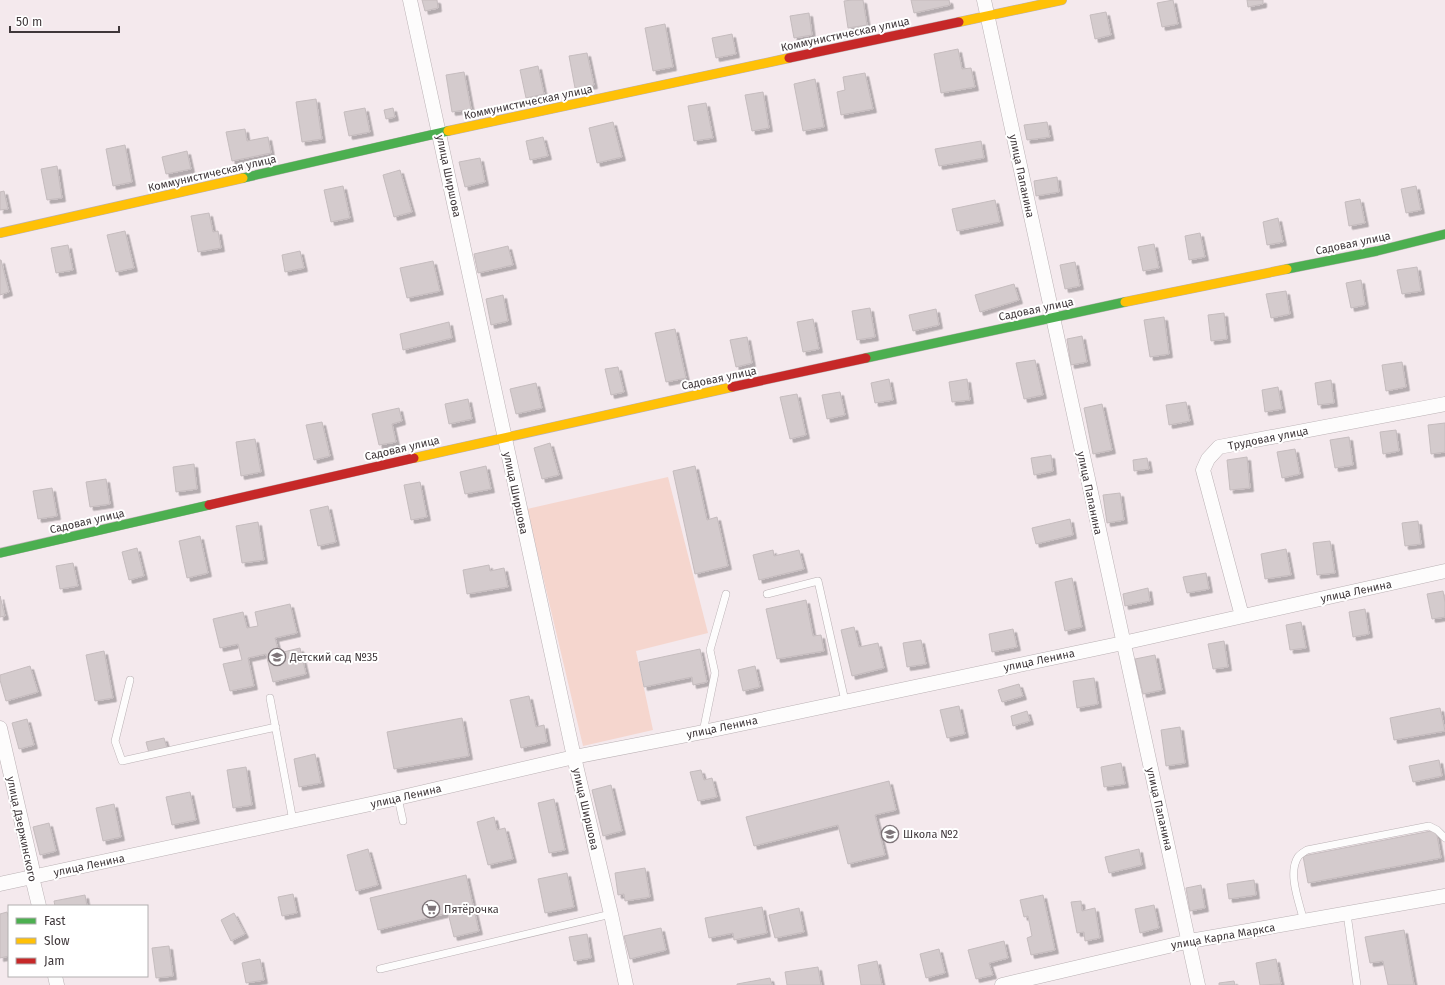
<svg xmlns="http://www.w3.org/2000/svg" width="1445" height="985" viewBox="0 0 1445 985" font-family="'Fira Sans',sans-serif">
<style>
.green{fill:#f5d6ce}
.building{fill:#d4cbcd;stroke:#c5bcbe;filter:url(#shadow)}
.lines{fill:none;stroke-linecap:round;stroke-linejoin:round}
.lane-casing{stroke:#bab1b4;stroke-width:8}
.street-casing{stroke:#bab1b4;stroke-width:15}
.fast-casing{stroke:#bab1b4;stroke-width:10}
.slow-casing{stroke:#bab1b4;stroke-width:10}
.jam-casing{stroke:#bab1b4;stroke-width:10}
.lane{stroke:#fdfcfc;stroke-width:7}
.street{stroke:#fdfcfc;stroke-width:14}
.fast{stroke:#4caf50;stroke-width:9}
.slow{stroke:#ffc107;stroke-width:9}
.jam{stroke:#c62828;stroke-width:9}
.labels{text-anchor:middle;stroke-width:4;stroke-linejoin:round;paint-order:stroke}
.street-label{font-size:11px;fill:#3f373a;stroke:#fff}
.poi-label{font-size:11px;fill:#3f373a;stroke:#fff;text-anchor:start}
</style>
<defs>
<filter id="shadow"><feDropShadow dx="3.5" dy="3.5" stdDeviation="0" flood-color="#0004"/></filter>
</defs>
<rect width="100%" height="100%" fill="#f4e9ed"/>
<path class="green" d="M668,477l40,156 -72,18 17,79 -70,16 -56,-237z"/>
<path class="building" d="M422,0h15l1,8 -13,3z
M852,0h11l4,25 -19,3 -4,-27z
M911,0h38l1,5 -36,8z
M1173,0l5,24 -16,3 -5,-24z
M1247,0h16v4l-15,3z
M1106,12l5,23 -16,4 -5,-24z
M809,13l3,22 -18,3 -4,-22z
M665,24l8,43 -20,4 -8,-43z
M732,34l4,20 -20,4 -4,-20z
M958,49l4,20 9,-1 4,19 -34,6 -7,-39z
M587,53l7,32 -19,3 -6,-32z
M538,66l6,28 -18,4 -6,-28z
M464,72l7,37 -19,3 -6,-37z
M865,73l8,36 -32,6 -4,-23 8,-2 -2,-13z
M815,79l9,48 -21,4 -9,-47z
M763,92l6,36 -17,3 -7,-36z
M316,99l6,40 -20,3 -6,-40z
M706,103l7,35 -19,3 -6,-35z
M365,108l5,24 -21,4 -5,-24z
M393,108l2,9 -9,2 -2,-9z
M613,122l9,35 -25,6 -8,-35z
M1047,122l3,15 -23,3 -3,-15z
M245,129l2,12 21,-4 3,16 -39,8 -6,-29z
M543,137l5,19 -18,4 -4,-19z
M981,141l3,17 -45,8 -4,-17z
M125,145l7,37 -19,4 -7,-37z
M187,151l4,18 -25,5 -4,-17z
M480,158l5,24 -20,5 -6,-25z
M57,166l5,32 -15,2 -6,-31z
M400,170l12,42 -18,5 -11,-42z
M1057,177l2,15 -23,4 -2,-15z
M343,186l7,32 -19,4 -7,-32z
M1416,186l5,24 -15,3 -5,-24z
M4,191l4,18 -8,1v-18z
M1360,199l5,24 -16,3 -4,-24z
M995,200l5,22 -43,9 -5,-22z
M209,213l4,19 5,-1 3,17 -23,4 -7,-36z
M1278,218l5,24 -16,3 -4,-23z
M125,231l9,37 -18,4 -9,-37z
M1200,233l5,24 -16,3 -4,-24z
M1154,244l5,24 -16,3 -5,-24z
M68,245l5,25 -17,3 -5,-25z
M508,246l5,19 -35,8 -4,-19z
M300,251l4,17 -19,4 -3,-17z
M0,260h1l8,32 -9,3z
M433,261l7,30 -33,7 -7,-30z
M1075,262l5,24 -15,3 -5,-24z
M1417,267l4,24 -19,3 -5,-24z
M1361,280l4,25 -14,3 -5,-25z
M1014,284l5,16 -39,12 -5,-17z
M1286,291l4,23 -19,4 -5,-24z
M503,295l5,26 -17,4 -5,-26z
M870,308l5,29 -18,3 -5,-29z
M936,309l3,16 -26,6 -4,-16z
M1224,313l3,26 -16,2 -3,-26z
M1164,317l5,37 -19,3 -6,-37z
M813,319l6,30 -16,3 -6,-30z
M449,322l3,16 -49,12 -3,-16z
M675,329l11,49 -20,4 -11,-49z
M1082,336l5,26 -16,3 -4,-26z
M747,337l5,26 -16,4 -6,-27z
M1035,360l8,35 -19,4 -8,-36z
M1402,362l4,25 -20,4 -4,-26z
M618,367l6,25 -13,3 -6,-26z
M889,379l4,21 -18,3 -4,-20z
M967,379l3,21 -18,2 -3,-20z
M1331,380l3,23 -16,2 -3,-22z
M536,383l6,25 -26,6 -6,-25z
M1278,387l4,22 -17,3 -3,-22z
M840,392l5,23 -18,4 -5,-24z
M797,394l9,41 -16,4 -10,-42z
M468,399l4,20 -23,5 -4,-20z
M1186,402l4,19 -21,4 -3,-20z
M1102,404l10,46 -19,4 -9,-46z
M399,408l3,13 -10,3 4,18 -17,3 -7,-31z
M322,422l8,34 -16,4 -8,-35z
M1445,423v29l-14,2 -3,-29z
M1396,430l3,21 -16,3 -3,-22z
M1349,437l4,28 -18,3 -5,-28z
M255,439l6,33 -20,4 -5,-34z
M550,443l9,32 -17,4 -8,-31z
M1295,449l5,25 -18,4 -5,-26z
M1051,455l2,16 -19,4 -3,-17z
M1247,457l3,31 -20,2 -3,-30z
M1147,458l2,11 -15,2 -1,-11z
M194,464l3,25 -21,3 -3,-25z
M486,466l5,23 -26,5 -5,-22z
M695,466l12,54 10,-3 11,49 -33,8 -22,-103z
M106,479l4,25 -20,3 -4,-25z
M420,482l7,35 -16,3 -7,-35z
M52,488l5,28 -19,3 -5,-28z
M1120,493l4,27 -17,3 -4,-28z
M328,506l8,36 -18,4 -8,-36z
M1070,519l3,16 -37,9 -4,-16z
M1418,521l3,23 -16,2 -3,-23z
M258,522l6,38 -22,3 -6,-37z
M200,536l8,37 -21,5 -8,-37z
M1330,541l5,32 -18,2 -4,-32z
M137,548l7,28 -15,4 -7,-28z
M1286,549l5,26 -26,4 -4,-25z
M773,550l1,6 25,-6 5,19 -45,11 -6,-25z
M73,563l5,23 -18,3 -4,-23z
M489,565l1,6 14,-3 4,19 -41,7 -4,-24z
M1206,573l3,16 -22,4 -4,-16z
M1072,578l10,49 -17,4 -10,-49z
M1148,588l2,13 -25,5 -2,-12z
M1443,591l2,11v15l-13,2 -5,-25z
M0,596l5,20 -5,1z
M806,600l7,36 8,-1 3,16 -47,8 -11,-50z
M290,604l7,29 -22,5 4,15 21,-5 6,26 -33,8 -7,-28 -18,4 6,28 -24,5 -7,-27 19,-4 -4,-16 -18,4 -7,-29 30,-7 4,16 11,-2 -3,-14z
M1365,609l4,25 -16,3 -4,-25z
M1301,622l5,26 -16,2 -4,-25z
M854,627l5,20 19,-4 6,25 -32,8 -11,-46z
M1013,629l4,18 -25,5 -3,-18z
M921,640l5,24 -19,3 -4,-24z
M1224,641l4,26 -15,2 -5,-25z
M700,649l7,33 -14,3 -1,-8 -48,10 -5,-25z
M104,651l9,47 -18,3 -9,-46z
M1155,655l7,35 -19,4 -8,-35z
M30,666l8,26 -32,9 -6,-21v-5z
M755,666l5,21 -17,4 -5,-21z
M1094,678l4,26 -21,4 -4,-27z
M1019,684l4,12 -21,6 -4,-12z
M529,696l7,31 8,-2 3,17 -26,6 -11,-48z
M959,706l6,28 -18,4 -7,-28z
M1440,708l5,23 -51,9 -4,-22z
M1027,711l3,10 -17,5 -2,-10z
M462,718l7,38 -75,13 -7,-37z
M27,719l7,26 -15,4 -7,-26z
M1180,727l5,36 -19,3 -5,-36z
M164,738l3,10 -18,5 -3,-11z
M315,754l6,29 -22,4 -5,-28z
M1439,760l3,16 -29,6 -4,-16z
M1121,763l4,21 -21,3 -3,-20z
M246,767l6,38 -19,3 -6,-38z
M701,770l3,10 8,-2 5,19 -19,4 -8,-29z
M889,781l7,29 -21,5 10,40 -37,9 -10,-39 -84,21 -8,-29z
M611,785l11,46 -19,5 -11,-46z
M190,792l6,28 -24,5 -6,-28z
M554,799l11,51 -16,3 -11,-50z
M114,804l7,33 -18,4 -7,-33z
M494,817l3,13 8,-2 8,31 -25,6 -11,-43z
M49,823l7,28 -16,4 -7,-28z
M1436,830l5,28 -133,25 -5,-27z
M368,849l10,36 -22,6 -9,-36z
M1139,849l3,16 -33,8 -4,-16z
M645,868l5,29 -25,4 -1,-7 -6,1 -3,-22z
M567,873l7,34 -29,6 -7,-34z
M466,875l13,56 -25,6 -6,-24 -70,17 -8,-32z
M1254,880l2,15 -27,4 -2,-15z
M1201,885l4,23 -15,3 -4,-23z
M293,894l4,19 -15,3 -4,-19z
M85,895l2,11h-32l-1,-5z
M1043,895l12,55 -24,5 -4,-17 5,-2 -4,-20 -4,1 -4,-17z
M1081,901l1,10 13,-3 5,30 -15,3 -1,-9 -7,1 -6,-31z
M1154,905l5,23 -19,5 -5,-24z
M762,907l5,26 -33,7 -1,-7 -24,5 -4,-20z
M799,908l5,24 -29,6 -6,-23z
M7,912l2,7v37l-9,2v-44z
M234,913l11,21 -14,7 -10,-21z
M661,928l5,22 -36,9 -6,-23z
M1404,930l10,55h-26l-5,-24 -13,2 -5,-26z
M587,934l4,24 -17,3 -5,-24z
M1004,941l4,17 -19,5 4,12 -17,4 -8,-29z
M169,946l4,30 -17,2 -4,-30z
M939,949l6,24 -19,5 -6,-24z
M260,959l4,21 -18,3 -4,-20z
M1276,959l5,25 -21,1 -4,-22z
M877,961l5,24h-21l-3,-20z
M818,967l3,18h-34l-2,-13z
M770,978l2,7h-35v-1z
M1234,981l1,4h-16v-2z"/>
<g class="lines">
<defs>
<path id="lane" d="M767,594l51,-13 27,120
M130,680l-15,61 7,20 154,-34
M270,698l23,123
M703,732l12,-59 -5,-23 16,-56
M398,798l5,23
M1347,914l10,71
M1304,922c-4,-18 -17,-48 -6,-65 2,-3 6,-5 9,-7l122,-24 8,4 8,8
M380,969l231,-55"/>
<path id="street" d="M410,0l164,757 37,157 15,71
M984,0l214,985
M1242,616l-39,-146 5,-11 11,-12 226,-43
M0,728l32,139v10l7,29
M0,884l398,-86 176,-41 129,-25 420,-89 322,-72
M55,976l2,9
M1002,985l188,-44 255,-45"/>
<path id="fast" d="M243,178l205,-47
M1287,269l90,-18 68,-17
M866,358l259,-56
M0,553l209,-48"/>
<path id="slow" d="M959,22l103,-22
M448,131l341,-73
M0,233l243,-55
M1125,302l162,-33
M414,458l318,-71"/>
<path id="jam" d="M789,58l170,-36
M732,387l134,-29
M209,505l205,-47"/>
</defs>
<use href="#lane" class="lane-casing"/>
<use href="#street" class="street-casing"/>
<use href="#fast" class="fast-casing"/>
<use href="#slow" class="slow-casing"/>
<use href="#jam" class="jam-casing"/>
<use href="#lane" class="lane"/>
<use href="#street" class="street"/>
<use href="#fast" class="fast"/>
<use href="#slow" class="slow"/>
<use href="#jam" class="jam"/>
</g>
<defs>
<symbol id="school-ring" viewBox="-11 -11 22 22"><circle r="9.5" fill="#fff" stroke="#7e7579" stroke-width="1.5"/><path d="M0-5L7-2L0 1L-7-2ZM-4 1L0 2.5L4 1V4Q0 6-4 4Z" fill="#7e7579"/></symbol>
<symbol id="supermarket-ring" viewBox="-11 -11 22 22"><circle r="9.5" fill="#fff" stroke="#7e7579" stroke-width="1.5"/><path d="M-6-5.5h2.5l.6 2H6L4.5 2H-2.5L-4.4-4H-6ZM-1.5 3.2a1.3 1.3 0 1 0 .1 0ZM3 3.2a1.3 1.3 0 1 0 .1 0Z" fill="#7e7579"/></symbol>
</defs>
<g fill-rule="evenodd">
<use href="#school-ring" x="267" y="647" width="20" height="20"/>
<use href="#school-ring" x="880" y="824" width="20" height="20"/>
<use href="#supermarket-ring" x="421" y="899" width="20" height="20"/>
</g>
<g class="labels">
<g class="street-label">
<text transform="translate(845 34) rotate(-12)" y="4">Коммунистическая улица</text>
<text transform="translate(528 102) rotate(-12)" y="4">Коммунистическая улица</text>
<text transform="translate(212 173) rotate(-13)" y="4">Коммунистическая улица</text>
<text transform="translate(449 176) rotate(78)" y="4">улица Ширшова</text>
<text transform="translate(1022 176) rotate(78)" y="4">улица Папанина</text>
<text transform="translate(1353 243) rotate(-12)" y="4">Садовая улица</text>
<text transform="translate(1036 309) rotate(-12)" y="4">Садовая улица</text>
<text transform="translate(719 378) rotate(-12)" y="4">Садовая улица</text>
<text transform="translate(1268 438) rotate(-11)" y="4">Трудовая улица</text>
<text transform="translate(402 448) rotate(-13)" y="4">Садовая улица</text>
<text transform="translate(516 493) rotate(78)" y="4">улица Ширшова</text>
<text transform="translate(1090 493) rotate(78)" y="4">улица Папанина</text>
<text transform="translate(87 521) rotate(-13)" y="4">Садовая улица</text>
<text transform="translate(1356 591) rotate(-12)" y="4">улица Ленина</text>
<text transform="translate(1039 660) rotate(-12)" y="4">улица Ленина</text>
<text transform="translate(722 727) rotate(-12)" y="4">улица Ленина</text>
<text transform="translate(406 796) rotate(-13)" y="4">улица Ленина</text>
<text transform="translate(586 809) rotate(77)" y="4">улица Ширшова</text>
<text transform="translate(1160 809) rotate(77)" y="4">улица Папанина</text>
<text transform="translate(22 829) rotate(78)" y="4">улица Дзержинского</text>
<text transform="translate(89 865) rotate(-12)" y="4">улица Ленина</text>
<text transform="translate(1223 936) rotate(-10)" y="4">улица Карла Маркса</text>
</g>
<g class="poi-label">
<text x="290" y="661">Детский сад №35</text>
<text x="903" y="838">Школа №2</text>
<text x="444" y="913">Пятёрочка</text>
</g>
</g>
<rect x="8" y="905" width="140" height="72" fill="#ffffff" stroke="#b2afb0"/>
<rect x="16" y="918" width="20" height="6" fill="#4caf50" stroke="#b2afb0"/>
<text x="44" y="925" font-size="12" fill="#3f373a">Fast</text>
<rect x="16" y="938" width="20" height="6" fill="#ffc107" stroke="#b2afb0"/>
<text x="44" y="945" font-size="12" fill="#3f373a">Slow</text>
<rect x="16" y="958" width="20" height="6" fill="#c62828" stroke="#b2afb0"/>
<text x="44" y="965" font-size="12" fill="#3f373a">Jam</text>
<path d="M10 26v6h109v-6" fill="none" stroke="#3f373a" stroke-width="2"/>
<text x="16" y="26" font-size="12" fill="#3f373a" stroke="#ffffff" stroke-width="3" paint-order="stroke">50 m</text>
</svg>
